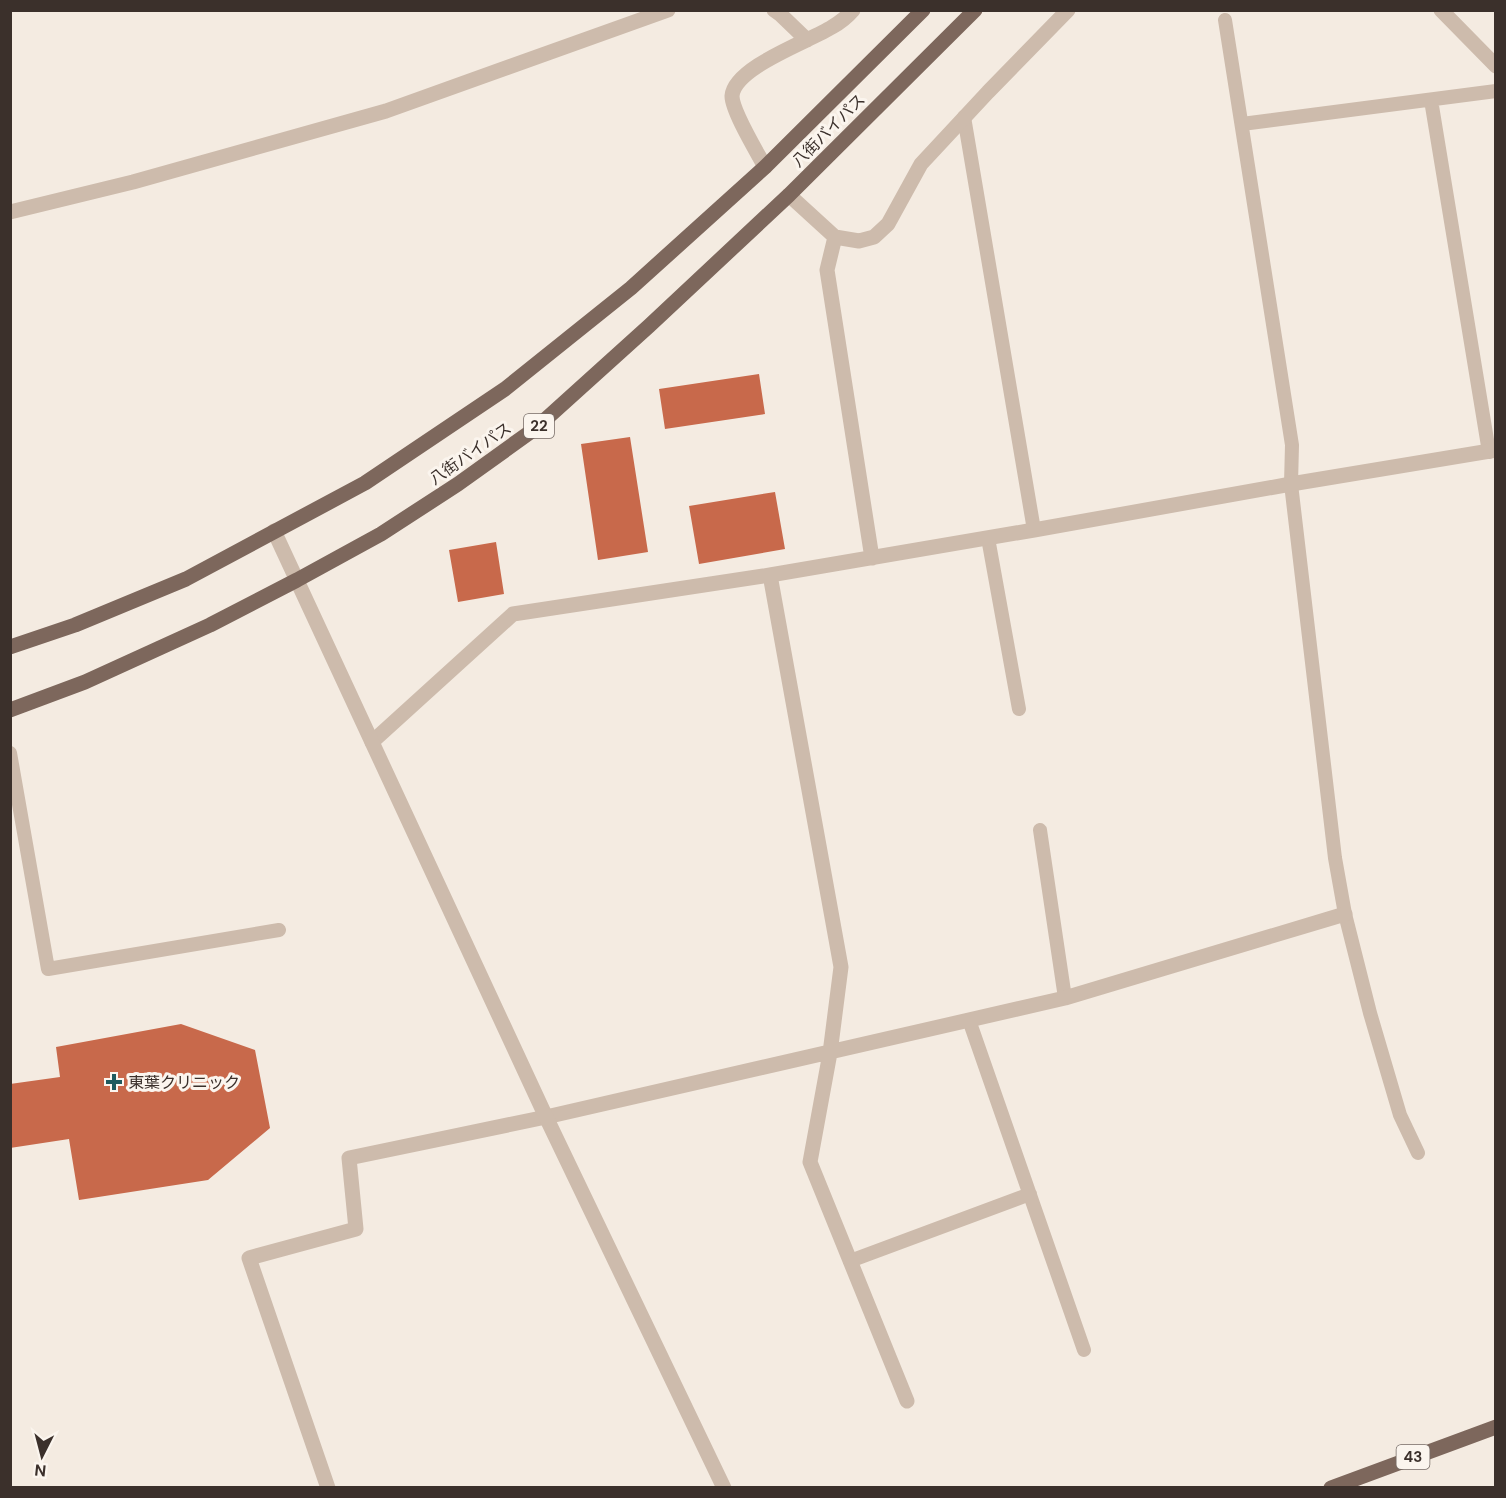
<svg xmlns="http://www.w3.org/2000/svg" width="1506" height="1498" viewBox="0 0 1506 1498" font-family="'DM Sans','Noto Sans JP',sans-serif">
<style>
.building{fill:#c8694b}
.lines{fill:none;stroke-linecap:round;stroke-linejoin:round}
.service{stroke:#cdbbac;stroke-width:14}
.minor{stroke:#cdbbac;stroke-width:15}
.tertiary{stroke:#cdbbac;stroke-width:15}
.primary{stroke:#7d675c;stroke-width:15}
.poi-dot{fill:#1f5a5e;stroke:#fbf5ee;stroke-width:2}
.labels{text-anchor:middle;stroke-width:6;stroke-linejoin:round;paint-order:stroke}
.shield{fill:#fbf5ee;stroke:#756b66;stroke-width:1.5}
.shield-label{font-size:15px;font-weight:bold;fill:#3b302b}
.street-label{font-size:16px;fill:#3b302b;stroke:#fbf5ee}
.poi-label{font-size:16px;fill:#3b302b;stroke:#fbf5ee;text-anchor:start}
</style>
<rect width="100%" height="100%" fill="#f4ebe1"/>
<path class="building" d="M759,374l6,40 -100,15 -6,-40z
M630,437l18,115 -50,8 -17,-116z
M775,492l10,57 -86,15 -10,-58z
M496,542l8,52 -46,8 -9,-52z
M181,1024l74,26 15,78 -62,52 -129,20 -10,-61 -59,9v-64l50,-7 -4,-30z"/>
<g class="lines">
<path class="service" d="M1225,20l67,425 -1,39 44,374 10,56 25,99 30,102 18,38
M1431,100l58,352
M964,117l70,413
M1242,124l254,-33
M988,538l31,171
M10,753l38,216 231,-39
M1040,830l25,168
M969,1020l115,330
M850,1261l180,-67"/>
<path class="minor" d="M774,10l7,5 26,25
M1441,10l55,56
M765,167c-8,-15 -33,-56 -33,-71 2,-29 78,-55 100,-69 7,-4 15,-10 21,-17
M789,195l46,42 24,4 15,-4 14,-13 33,-60 67,-72 80,-82
M10,212l123,-30 253,-71 282,-101
M835,237l-8,33 45,288
M770,575l71,392 -11,86 -20,109 97,239
M372,742l141,-128 257,-39 264,-45 257,-46 205,-34
M328,1488l-79,-230 107,-29 -7,-71 197,-41 519,-119 280,-84"/>
<path class="tertiary" d="M274,531l272,586 178,371"/>
<path class="primary" d="M10,647l65,-22 111,-46 179,-96 140,-94 126,-101 134,-121 158,-157
M10,710l75,-28 125,-57 87,-45 84,-46 77,-50 78,-56 113,-102 140,-131 186,-185
M1331,1488l165,-61"/>
</g>
<path class="poi-dot" d="M111 1073h6v6h6v6h-6v6h-6v-6h-6v-6h6z"/>
<g class="labels">
<g class="shield">
<rect x="524" y="414" width="30" height="24" rx="4.5"/>
<rect x="1396.5" y="1445" width="33" height="24" rx="4.5"/>
</g>
<g class="shield-label">
<text x="539" y="431">22</text>
<text x="1413" y="1462">43</text>
</g>
<g class="street-label">
<text transform="translate(828 130) rotate(-45)" y="6">八街バイパス</text>
<text transform="translate(470 453) rotate(-35)" y="6">八街バイパス</text>
</g>
<g class="poi-label">
<text x="128" y="1088">東葉クリニック</text>
</g>
</g>
<rect width="1506" height="1498" fill="none" stroke="#3b302b" stroke-width="24"/>
<g transform="translate(42 1456) rotate(186)" stroke="#fbf5ee" stroke-width="4.5" paint-order="stroke">
<path d="M0-4.5L10 22L0 15L-10 22Z" fill="#3b302b"/>
<text y="-9" font-size="16" font-weight="bold" text-anchor="middle" fill="#3b302b">N</text>
</g>
</svg>
